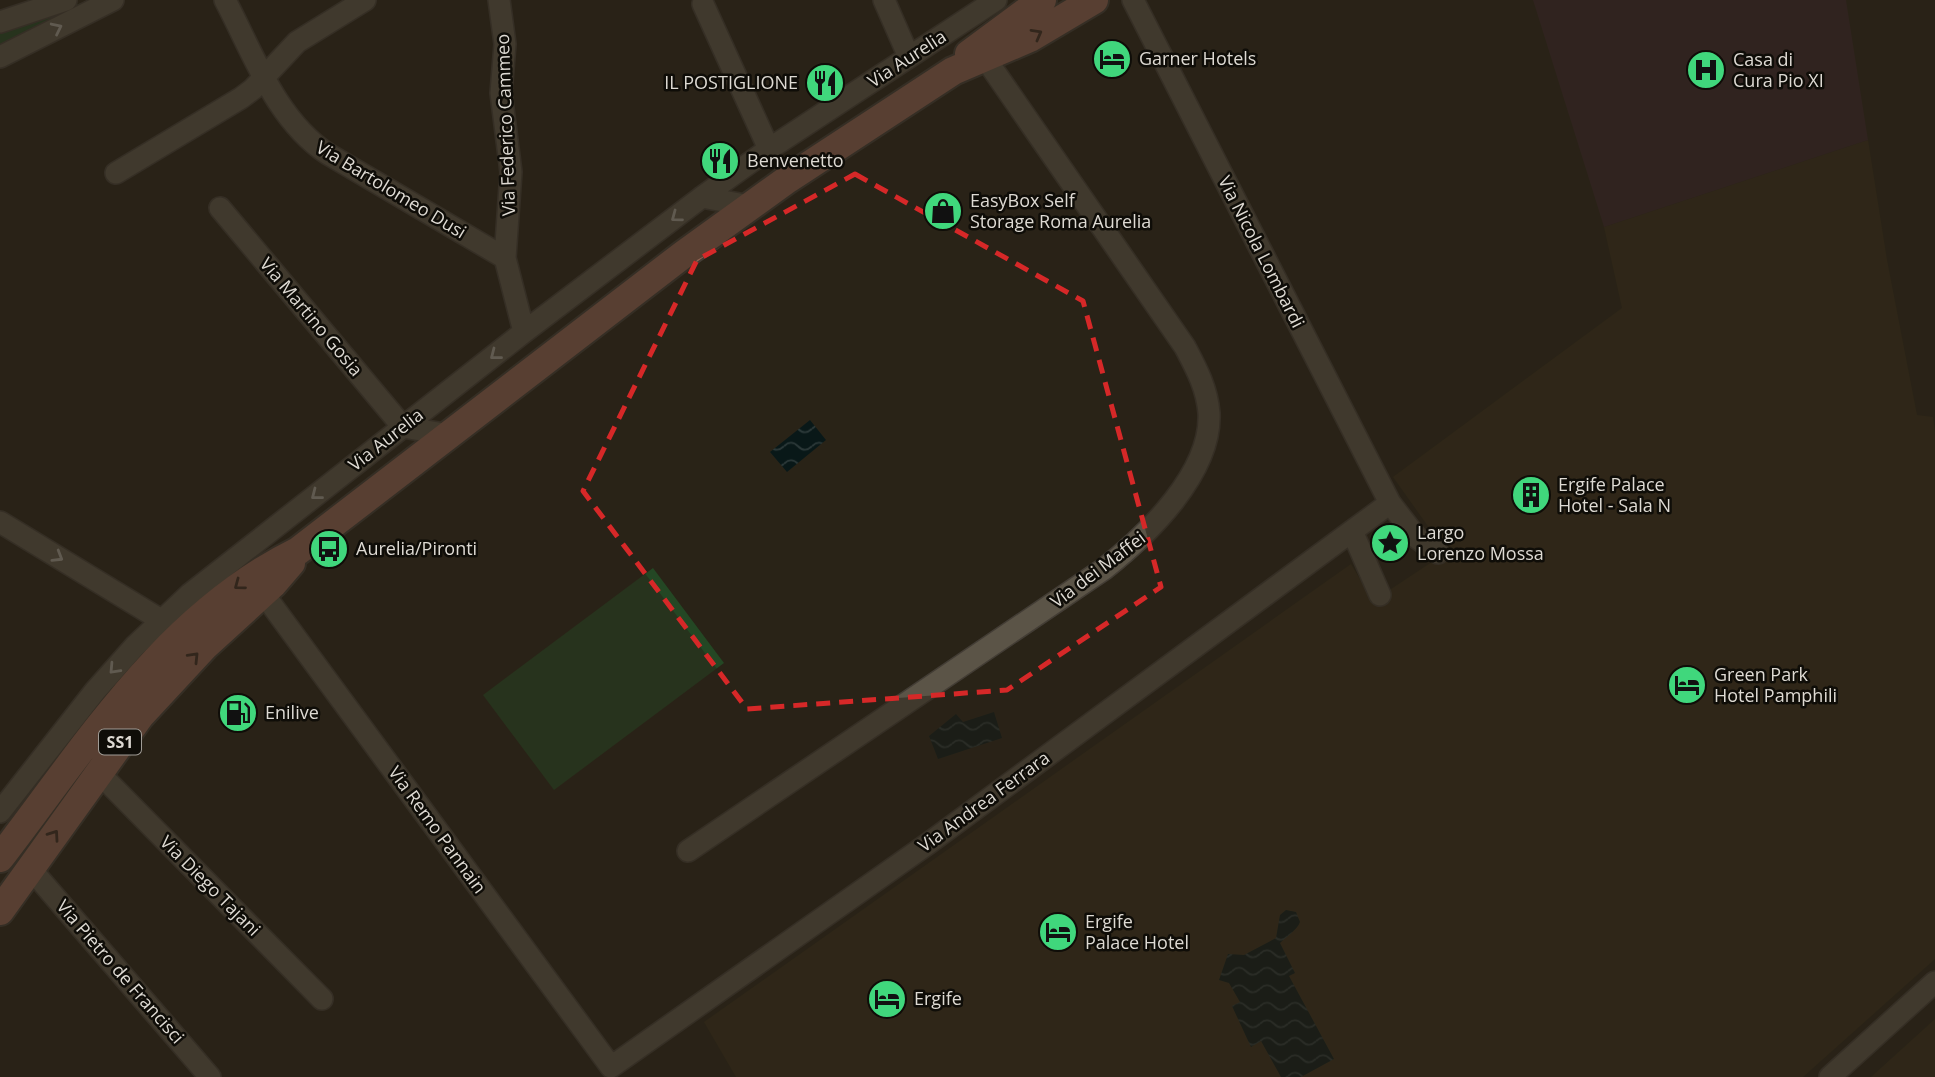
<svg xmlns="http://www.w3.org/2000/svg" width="1935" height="1077" viewBox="0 0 1935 1077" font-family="'Open Sans',sans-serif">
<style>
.built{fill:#352c19}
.medical{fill:#382528}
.grass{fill:#244724}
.water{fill:url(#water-waves)}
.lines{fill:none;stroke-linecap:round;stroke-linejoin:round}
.minor-casing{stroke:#433d35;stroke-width:24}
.major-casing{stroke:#433d35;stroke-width:32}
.minor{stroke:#5b5447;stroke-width:21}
.major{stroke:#916252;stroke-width:28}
.oneway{stroke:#a39e94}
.oneway2{stroke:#3c2b22}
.marked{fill:none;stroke:#d62828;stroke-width:5;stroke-dasharray:14 9;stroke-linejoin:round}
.labels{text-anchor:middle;stroke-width:5;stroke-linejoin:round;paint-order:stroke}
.shield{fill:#0f0d08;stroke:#a09c96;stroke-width:2}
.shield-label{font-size:16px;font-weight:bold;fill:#dedad3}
.street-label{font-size:18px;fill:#dedad3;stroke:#0f0d08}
.poi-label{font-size:18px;fill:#dedad3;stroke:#0f0d08;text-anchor:start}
</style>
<defs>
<pattern id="water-waves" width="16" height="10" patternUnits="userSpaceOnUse" patternTransform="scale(1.75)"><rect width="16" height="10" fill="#091818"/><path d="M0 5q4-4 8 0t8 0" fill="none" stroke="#2c3939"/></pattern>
</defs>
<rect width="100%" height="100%" fill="#292317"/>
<path class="built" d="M1868,140l19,120 30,155 16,2 2,15v527l-132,118h-1067l-32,-55 647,-458 22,37 80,-53 -18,-12 -42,-59 229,-169 -18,-81z
M1935,1019v58h-64z"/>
<path class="medical" d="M1533,0h313l22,140 -264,87z"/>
<path class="grass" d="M90,0h6l-96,47v-16z
M653,568l71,95 -170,127 -71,-95z"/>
<path class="water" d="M810,420l16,20 -39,32 -17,-20z
M994,712l8,26 -64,21 -9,-23 27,-22 7,8z
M1286,910l10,2 4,10c-3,8 -13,14 -20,21l15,30 -6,3 45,83 -33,18h-20l-20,-36 -10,6 -19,-41 8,-4 -11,-19 -10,-3 9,-26 16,1 32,-17 4,-23z"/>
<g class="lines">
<defs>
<path id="minor" d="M225,0c28,53 51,120 103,154l177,104
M499,0l6,44 -4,49 10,79 -6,86 19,74
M884,0l25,57
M1133,0l257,503
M703,4l66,145
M0,22l66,-22
M0,57l113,-57
M116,173l125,-75 12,-9 44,-47 68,-42
M702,197l48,9
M220,208l183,219 47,8
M0,522l161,98
M263,593l348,474 318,-224 423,-312
M1380,595l-28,-64 38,-28 27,35 21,15
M98,772l224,227
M0,812l95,-121 40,-45 55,-52 334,-262 178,-135 67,-48 227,-149
M688,851l416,-282c43,-34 108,-96 105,-156 -2,-25 -13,-45 -24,-66l-200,-289
M30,868l180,209
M1830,1077l105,-95"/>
<path id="major" d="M969,54l73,-54
M0,858c87,-113 166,-242 298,-307l386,-297 104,-75 165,-108 77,-33 64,-38
M0,911l140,-195 64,-69 69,-63 18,-21"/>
</defs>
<use href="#minor" class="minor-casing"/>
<use href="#major" class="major-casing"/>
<use href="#minor" class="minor"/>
<use href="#major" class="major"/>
</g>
<defs><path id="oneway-chevron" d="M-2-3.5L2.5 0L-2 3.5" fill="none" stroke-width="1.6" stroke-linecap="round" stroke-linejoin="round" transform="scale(1.75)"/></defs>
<g class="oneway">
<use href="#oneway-chevron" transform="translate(57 28) rotate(-26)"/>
<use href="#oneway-chevron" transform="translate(676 217) rotate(143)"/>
<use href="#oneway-chevron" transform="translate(495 355) rotate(142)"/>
<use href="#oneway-chevron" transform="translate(316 495) rotate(142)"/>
<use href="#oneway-chevron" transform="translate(58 557) rotate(31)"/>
<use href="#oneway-chevron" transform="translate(114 669) rotate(133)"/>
</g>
<g class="oneway2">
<use href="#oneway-chevron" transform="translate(1037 34) rotate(-29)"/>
<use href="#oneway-chevron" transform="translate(239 585) rotate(143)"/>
<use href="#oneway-chevron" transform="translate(194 657) rotate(-46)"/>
<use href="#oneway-chevron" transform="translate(54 835) rotate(-55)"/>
</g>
<path d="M0 0H1935V1077H0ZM855,174l228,127 78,286 -154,103 -260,19 -164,-218 114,-231z" fill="#292317" fill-opacity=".55" fill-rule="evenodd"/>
<path class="marked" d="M855,174l228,127 78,286 -154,103 -260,19 -164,-218 114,-231z"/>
<defs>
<symbol id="hotel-disc" viewBox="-11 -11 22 22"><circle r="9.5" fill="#40d77c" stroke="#0f0d08"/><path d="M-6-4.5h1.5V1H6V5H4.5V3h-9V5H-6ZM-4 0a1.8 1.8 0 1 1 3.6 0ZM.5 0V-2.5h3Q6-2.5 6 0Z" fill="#111"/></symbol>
<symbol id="hospital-disc" viewBox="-11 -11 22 22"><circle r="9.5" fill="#40d77c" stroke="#0f0d08"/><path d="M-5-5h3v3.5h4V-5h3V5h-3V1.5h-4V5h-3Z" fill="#111"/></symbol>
<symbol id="restaurant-disc" viewBox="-11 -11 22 22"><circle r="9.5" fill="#40d77c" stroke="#0f0d08"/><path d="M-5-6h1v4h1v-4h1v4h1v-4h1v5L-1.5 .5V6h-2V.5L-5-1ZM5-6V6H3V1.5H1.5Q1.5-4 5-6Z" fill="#111"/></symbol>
<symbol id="shop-disc" viewBox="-11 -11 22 22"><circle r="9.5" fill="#40d77c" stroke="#0f0d08"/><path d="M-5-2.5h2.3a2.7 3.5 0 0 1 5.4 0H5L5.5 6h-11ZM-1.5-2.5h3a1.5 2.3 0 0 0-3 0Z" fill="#111"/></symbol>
<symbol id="building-disc" viewBox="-11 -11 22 22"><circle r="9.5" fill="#40d77c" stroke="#0f0d08"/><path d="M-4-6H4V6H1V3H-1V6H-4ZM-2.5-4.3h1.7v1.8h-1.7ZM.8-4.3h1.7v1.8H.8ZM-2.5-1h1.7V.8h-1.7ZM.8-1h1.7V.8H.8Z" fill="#111"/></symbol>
<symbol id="sight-disc" viewBox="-11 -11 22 22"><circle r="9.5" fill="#40d77c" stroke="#0f0d08"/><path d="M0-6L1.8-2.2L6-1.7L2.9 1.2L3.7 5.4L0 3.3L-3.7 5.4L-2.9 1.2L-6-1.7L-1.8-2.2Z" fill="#111"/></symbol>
<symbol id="bus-disc" viewBox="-11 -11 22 22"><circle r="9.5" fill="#40d77c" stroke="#0f0d08"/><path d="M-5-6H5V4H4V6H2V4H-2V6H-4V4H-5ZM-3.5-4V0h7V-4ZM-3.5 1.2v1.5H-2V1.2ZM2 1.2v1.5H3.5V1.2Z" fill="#111"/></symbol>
<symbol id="fuel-disc" viewBox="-11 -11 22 22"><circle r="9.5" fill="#40d77c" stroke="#0f0d08"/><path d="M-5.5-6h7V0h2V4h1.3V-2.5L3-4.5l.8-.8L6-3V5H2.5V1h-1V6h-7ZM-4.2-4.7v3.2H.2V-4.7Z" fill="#111"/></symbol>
</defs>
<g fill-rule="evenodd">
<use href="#hotel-disc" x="1090" y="37" width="44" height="44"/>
<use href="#hospital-disc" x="1684" y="48" width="44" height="44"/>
<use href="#restaurant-disc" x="803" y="61" width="44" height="44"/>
<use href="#restaurant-disc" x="698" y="139" width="44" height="44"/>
<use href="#shop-disc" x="921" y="189" width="44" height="44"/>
<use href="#building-disc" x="1509" y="473" width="44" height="44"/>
<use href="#sight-disc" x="1368" y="521" width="44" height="44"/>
<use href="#bus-disc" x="307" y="527" width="44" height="44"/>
<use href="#hotel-disc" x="1665" y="663" width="44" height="44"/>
<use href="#fuel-disc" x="216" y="691" width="44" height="44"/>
<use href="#hotel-disc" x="1036" y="910" width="44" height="44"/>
<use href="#hotel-disc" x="865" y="977" width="44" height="44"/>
</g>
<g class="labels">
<rect class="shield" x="99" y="729.5" width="42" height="25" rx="5"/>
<g class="shield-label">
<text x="120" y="748">SS1</text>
</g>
<g class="street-label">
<text transform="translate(907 59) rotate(-33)" y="6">Via Aurelia</text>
<text transform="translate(506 125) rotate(-92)" y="6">Via Federico Cammeo</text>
<text transform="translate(391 190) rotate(31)" y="6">Via Bartolomeo Dusi</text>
<text transform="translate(1261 252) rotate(63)" y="6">Via Nicola Lombardi</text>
<text transform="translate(311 317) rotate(50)" y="6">Via Martino Gosia</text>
<text transform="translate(386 440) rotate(-38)" y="6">Via Aurelia</text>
<text transform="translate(1098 570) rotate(-37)" y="6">Via dei Maffei</text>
<text transform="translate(984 802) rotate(-36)" y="6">Via Andrea Ferrara</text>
<text transform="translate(437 830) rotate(54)" y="6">Via Remo Pannain</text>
<text transform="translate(210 886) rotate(45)" y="6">Via Diego Tajani</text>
<text transform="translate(120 972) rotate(49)" y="6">Via Pietro de Francisci</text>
</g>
<g class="poi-label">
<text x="1139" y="65">Garner Hotels</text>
<text x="1733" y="66">Casa di<tspan x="1733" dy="21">Cura Pio XI</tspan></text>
<text x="798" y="89" text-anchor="end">IL POSTIGLIONE</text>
<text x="747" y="167">Benvenetto</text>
<text x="970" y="207">EasyBox Self<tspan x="970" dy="21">Storage Roma Aurelia</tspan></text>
<text x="1558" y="491">Ergife Palace<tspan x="1558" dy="21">Hotel - Sala N</tspan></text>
<text x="1417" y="539">Largo<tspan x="1417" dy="21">Lorenzo Mossa</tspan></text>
<text x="356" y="555">Aurelia/Pironti</text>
<text x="1714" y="681">Green Park<tspan x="1714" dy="21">Hotel Pamphili</tspan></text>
<text x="265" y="719">Enilive</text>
<text x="1085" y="928">Ergife<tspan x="1085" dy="21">Palace Hotel</tspan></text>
<text x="914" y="1005">Ergife</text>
</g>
</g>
</svg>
